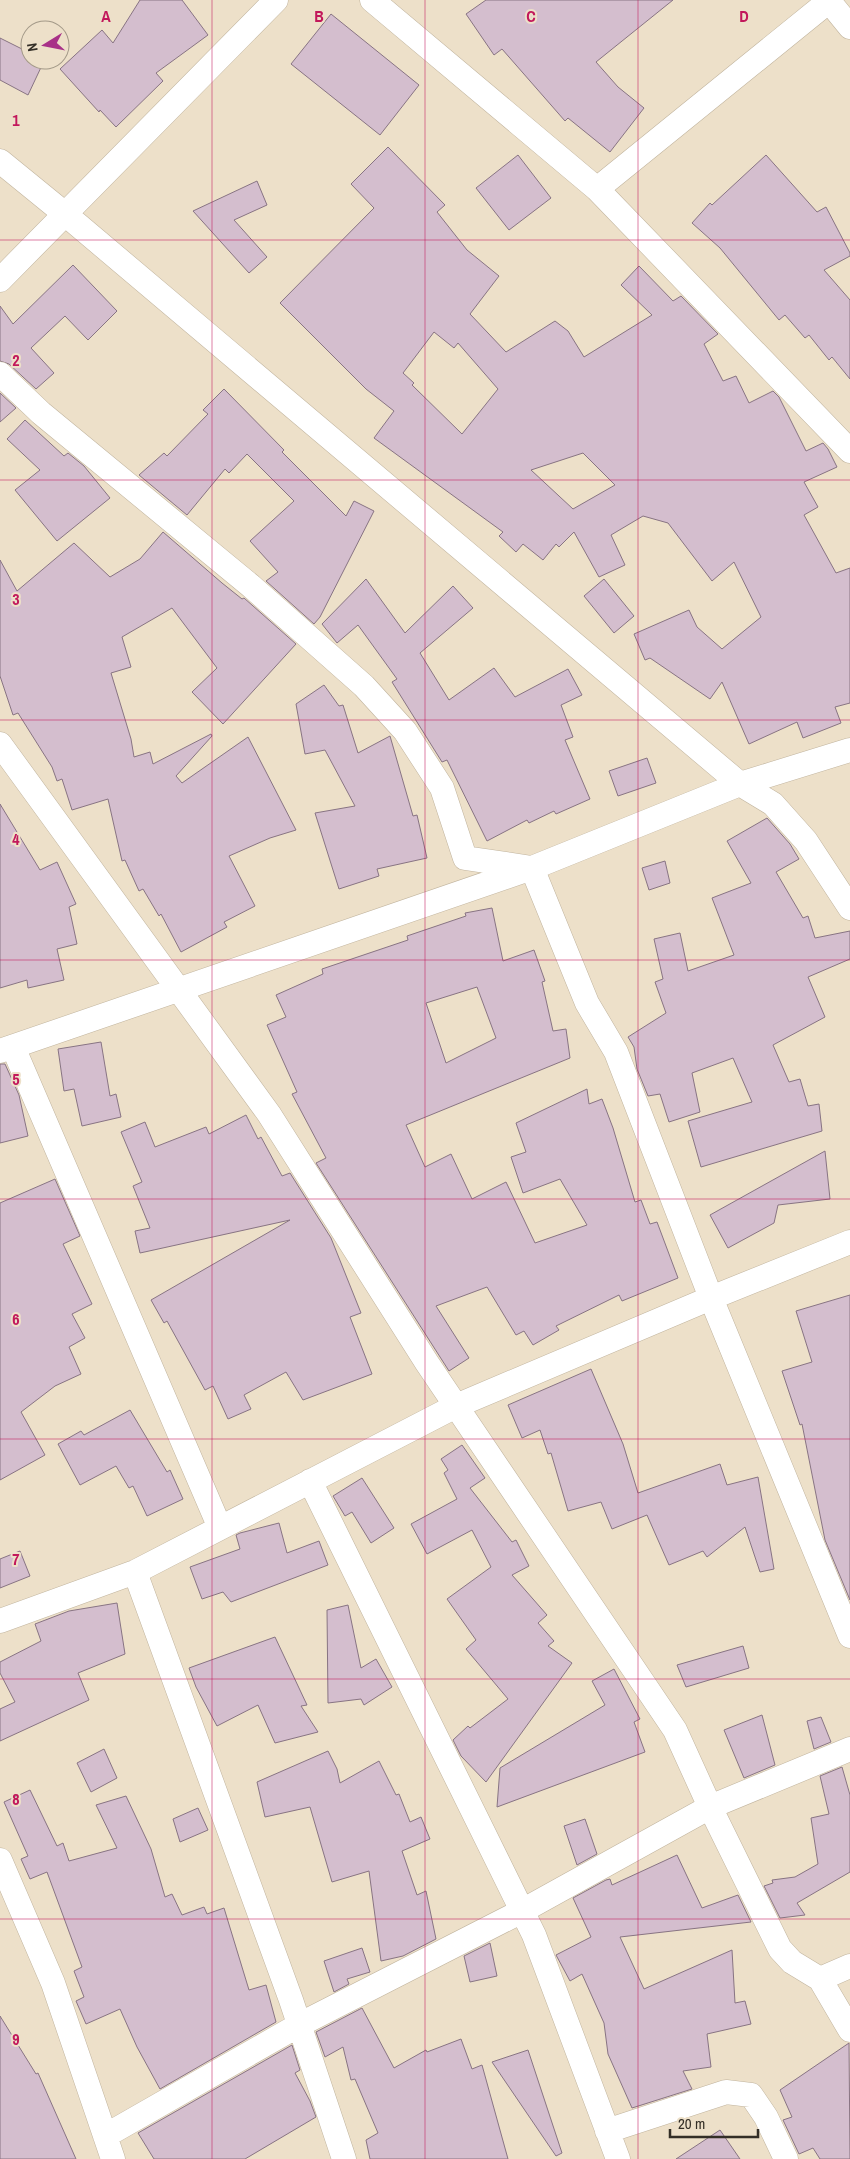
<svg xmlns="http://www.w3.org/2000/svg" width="850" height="2159" viewBox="0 0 850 2159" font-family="'Archivo Narrow',sans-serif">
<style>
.building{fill:#d4bece;stroke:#887483;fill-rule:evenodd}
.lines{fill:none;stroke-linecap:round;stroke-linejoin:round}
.minor-casing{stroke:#c1b49e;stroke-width:25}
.minor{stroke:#fff;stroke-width:24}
.grid{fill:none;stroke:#c2185b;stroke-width:1;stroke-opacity:0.55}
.grid-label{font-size:16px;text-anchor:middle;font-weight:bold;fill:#c2185b;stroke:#ede0c9;stroke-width:4;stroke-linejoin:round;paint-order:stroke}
</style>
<rect width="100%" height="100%" fill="#ede0c9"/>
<path class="building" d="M140,0h42l26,35 -52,38 7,8 -47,46 -16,-17 -1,2 -39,-43 42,-39 11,13z
M486,0h187l-77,62 22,25 26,21 -34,44 -42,-34 -3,3 -63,-72 -8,6 -28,-41z
M331,14l88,71 -39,50 -89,-71z
M0,38l30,15v7l14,1 -16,34 -28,-15z
M388,147l57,58 -8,7 30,38 32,26 -29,38 36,38 49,-31 13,10 16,26 68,-42 -31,-30 18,-19 34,35 8,-5 37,38 -14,10 19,37 13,-5 13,27 24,-12 6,6 27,54 17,-8 5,6 9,18 -33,15 14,25 -14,8 32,58 14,-5v135l-15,4 6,16 -38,15 -6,-16 -48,22 -27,-62 -12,17 -60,-41 -5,2 -11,-26 55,-24 8,17 25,22 39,-32 -27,-55 -22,19 -44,-58 -25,-7 -32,19 14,30 -26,12 -25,-45 -15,15 -3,-3 -13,16 -20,-16 -7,8 -17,-16 4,-4 -129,-94 20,-27 -28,-22 -86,-86 94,-95 -23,-24zM434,332l20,16 4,-5 40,46 -36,45 -50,-49 2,-2 -11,-10zM583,453l32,32 -42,24 -42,-39z
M518,155l33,43 -42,32 -33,-42z
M766,155l51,57 9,-5 24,46v3l-26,14 26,30v79l-18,-22 -3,3 -20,-25 -4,3 -20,-23 -6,5 -59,-72 -28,-25 18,-20 2,2z
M257,181l10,24 -33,15 33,37 -18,16 -56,-62z
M73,265l44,46 -29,29 -23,-24 -34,32 23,25 -18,16 -27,-25 -9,-3v-55l13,18z
M224,389l60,61 -2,2 64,64 8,-15 20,10 -54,106 -6,7 -48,-43 12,-9 -28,-31 44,-40 -47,-47 -18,19 -4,-4 -38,46 -48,-40 25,-22 3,3 41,-42 -5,-4z
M0,393l16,15 -16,14z
M25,420l39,36 4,-3 16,13 26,32 -53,43 -42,-51 25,-20 -33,-31z
M163,532l59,51 20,16 2,-1 52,46 -73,80 -31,-32 25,-24 -45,-60 -50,29 9,30 -20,6 20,66 3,18 16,-5 3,12 58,-30 1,2 -36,40 6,7 66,-46 48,93 -26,8 -41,18 26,50 -31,16 3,5 -46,25 -20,-38 -2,2 -16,-27 -4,2 -14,-31 -3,1 -14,-62 -36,11 -10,-31 -5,2 -5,-14 -34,-54 -5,2 -13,-39v-116l17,31 57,-48 36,34 30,-18z
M366,579l39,54 48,-47 20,22 -53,45 29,47 45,-32 21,29 53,-28 14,26 -21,10 12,32 -8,3 25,59 -34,15 -2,-3 -25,12 -2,-3 -40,21 -40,-81 -5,2 -50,-80 5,-3 -39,-54 -21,18 -15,-19z
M604,579l30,37 -20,17 -30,-37z
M324,685l15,21 4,-1 15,48 32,-17 23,80 4,-1 10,43 -50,11 2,7 -40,13 -24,-76 40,-7 -30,-56 -20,4 -9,-50z
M647,758l9,25 -38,13 -9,-25z
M0,804l40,66 17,-8 19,42 -7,3 8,37 -20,5 7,31 -36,8 -1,-8 -27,8z
M767,818l23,26 9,15 -23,13 27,46 5,-2 7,22 35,-7v28l-42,18 17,40 -52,28 16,37 11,-3 8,27 11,-2 3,27 -121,36 -13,-46 64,-19 -19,-44 -41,15 8,39 -31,10 -9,-28 -12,2 -11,-27 -3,-22 -6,-10 38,-24 -11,-31 8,-3 -9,-40 26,-6 8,38 46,-16 -22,-57 39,-15 -24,-42z
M665,861l5,22 -21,7 -7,-22z
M492,908l11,53 31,-11 11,31 -3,1 11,49 13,-2 4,29 -164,67 19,42 26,-13 21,45 34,-17 29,61 52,-18 -27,-46 -37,14 -12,-36 15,-5 -10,-29 71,-34 2,15 13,-5 11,29 22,74 6,-2 9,24 7,-2 21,56 -56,23 -3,-6 -63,31 3,4 -26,15 -9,-14 -8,4 -29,-48 -51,19 33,52 -20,13 -133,-208 10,-5 -34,-64 5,-2 -30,-67 19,-8 -10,-22 47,-21 -1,-5 86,-29 -1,-4 59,-20 -1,-3zM477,987l19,51 -50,25 -20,-60z
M101,1042l9,54 6,-2 5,23 -39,9 -8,-37 -10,2 -6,-42z
M0,1064h5l14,31 9,41 -28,7z
M246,1115l12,24 3,-2 21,39 8,-3 41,65 30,75 -11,4 22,57 -69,26 -17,-28 -42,23 7,14 -23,10 -15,-33 -8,4 -38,-69 -3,2 -13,-23 139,-80 -150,33 -5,-22 15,-3 -17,-42 9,-4 -21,-50 24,-10 10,25 51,-20 3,7z
M825,1151l5,48 -52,6 -4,18 -46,25 -18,-33z
M55,1179l25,57 -17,8 29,60 -20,10 13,24 -16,9 12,27 -26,12 -34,26 24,43 -45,25v-277z
M850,1295v305l-25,-60 -23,-116 -2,1 -18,-54 30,-9 -16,-51z
M591,1369l32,75 15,49 82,-29 7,21 31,-8 16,92 -14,3 -15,-45 -38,30 -4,-6 -34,14 -22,-50 -35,14 -11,-27 -33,9 -17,-58 -3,1 -8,-24 -18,8 -14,-33z
M130,1410l37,62 3,-2 13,29 -36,17 -14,-30 -4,2 -13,-22 -36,19 -22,-41 23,-13 3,4z
M462,1445l23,33 -15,10 42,54 4,-2 13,26 -17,9 35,40 -9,8 16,18 -6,5 24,17 -86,119 -25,-26 -8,-16 15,-14 2,2 38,-29 -42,-50 10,-9 -29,-41 44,-32 -19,-37 -45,24 -16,-30 46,-25 -13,-26 4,-3 -7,-11z
M362,1478l32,50 -23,15 -19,-31 -7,4 -12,-20z
M279,1523l8,30 32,-12 9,24 -97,37 -8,-10 -21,7 -12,-32 50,-18 -4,-14 4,-2z
M20,1551l10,25 -30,12v-29z
M117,1603l8,51 -47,19 11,27 -89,41v-32l15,-7 -15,-29v-11l41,-21 -6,-17 34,-13z
M348,1605l13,63 15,-9 16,28 -28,18 -3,-6 -33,4 -1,-93z
M275,1637l32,68 -6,1 17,26 -43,11 -17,-38 -41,21 -21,-39 -7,-19z
M743,1646l6,22 -63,19 -9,-22z
M614,1669l26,50 -6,3 11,30 -148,55 3,-39 105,-63 -13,-24z
M762,1715l13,50 -31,13 -20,-48z
M821,1717l10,25 -17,7 -7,-28z
M104,1749l13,29 -26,14 -14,-29z
M328,1751l9,18 3,14 39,-22 17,34 3,-1 11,28 11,-5 9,22 -28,12 15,44 9,-4 10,48 -33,17 -22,5 -12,-90 -37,11 -22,-75 -45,10 -8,-35z
M842,1767l8,28v77l-53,31 8,12 -25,3 -16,-32 9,-3 -1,-3 23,-3 23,-13 -7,-46 18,-4 -9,-38z
M30,1790l27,56 6,-3 6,18 48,-13 -21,-43 30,-9 25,53 14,48 7,-3 10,21 22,-8 3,7 17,-6 25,82 17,-5 10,37 -116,67 -23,-42 -17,-38 -34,15 -10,-23 8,-4 -10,-26 8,-4 -35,-95 -17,7 -9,-20 7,-3 -24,-54z
M198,1808l10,22 -28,12 -7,-23z
M585,1819l12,35 -20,11 -13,-39z
M677,1855l25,53 36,-13 13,27 -131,15 24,52 88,-39 3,53 10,-2 6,23 -44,10 4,33 -28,4 9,18 -60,19 -24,-54 -4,-31 -22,-49 -12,7 -14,-26 35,-18 -18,-39 33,-18 4,-1 2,6z
M490,1943l7,33 -27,6 -6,-26z
M362,1948l8,24 -23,7 2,5 -15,8 -10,-31z
M362,2008l32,60 32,-18 1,2 34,-13 11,30 10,-4 26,94h-138l-4,-19 12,-7 -23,-54 -4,1 -8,-33 -18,10 -9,-25z
M0,2016l36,58 2,-1 38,86h-76z
M849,2043l1,116h-30l-7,-11 -14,6 -16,-34 9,-3 -12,-27z
M292,2045l8,25 -5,3 15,28 6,16 -71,42h-91l-16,-26z
M528,2050l34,103 -6,3 -64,-94z
M720,2130l20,29h-64z"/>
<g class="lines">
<defs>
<path id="minor" d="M372,0l225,189 253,262
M828,0l22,27
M0,161l65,53 675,570 33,20 33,37 44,67
M597,189l232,-188
M0,280l276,-280
M0,374l41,39 210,173 113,100 41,45 37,57 23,70 67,10 55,135 29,49 95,246 139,338
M0,744l269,370 158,249 248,367 35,77 70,142 12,13 28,17 30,51
M13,1047l207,481
M0,1051l532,-183 208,-84 110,-34
M310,1481l224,454 84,224
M135,1572l156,428 53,159
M0,1621l135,-49 321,-166 255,-108 139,-56
M0,1860l53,123 60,176
M820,1979l30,-13
M607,2131l119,-39 25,3 15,22 20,42
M105,2136l194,-111 223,-114 188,-104 140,-58"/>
</defs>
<use href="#minor" class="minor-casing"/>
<use href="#minor" class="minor"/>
</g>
<path class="grid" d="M212,0v2159M425,0v2159M638,0v2159M0,240h850M0,480h850M0,720h850M0,960h850M0,1199h850M0,1439h850M0,1679h850M0,1919h850"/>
<g class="grid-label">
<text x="106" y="22">A</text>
<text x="319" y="22">B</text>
<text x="531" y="22">C</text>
<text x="744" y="22">D</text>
<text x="16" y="126">1</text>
<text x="16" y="366">2</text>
<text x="16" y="605">3</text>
<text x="16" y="845">4</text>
<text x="16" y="1085">5</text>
<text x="16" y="1325">6</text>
<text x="16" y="1565">7</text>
<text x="16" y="1805">8</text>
<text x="16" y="2045">9</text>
</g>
<g transform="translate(45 45) rotate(260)"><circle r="24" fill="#ede0c9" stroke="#a39988"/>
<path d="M0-4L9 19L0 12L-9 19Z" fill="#a83188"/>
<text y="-8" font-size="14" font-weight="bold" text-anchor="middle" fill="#332e26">N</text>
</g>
<path d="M670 2129v8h88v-8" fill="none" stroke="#332e26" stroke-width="2.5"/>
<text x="678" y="2129" font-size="15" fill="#332e26" stroke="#ede0c9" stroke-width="4" paint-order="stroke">20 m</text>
</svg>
